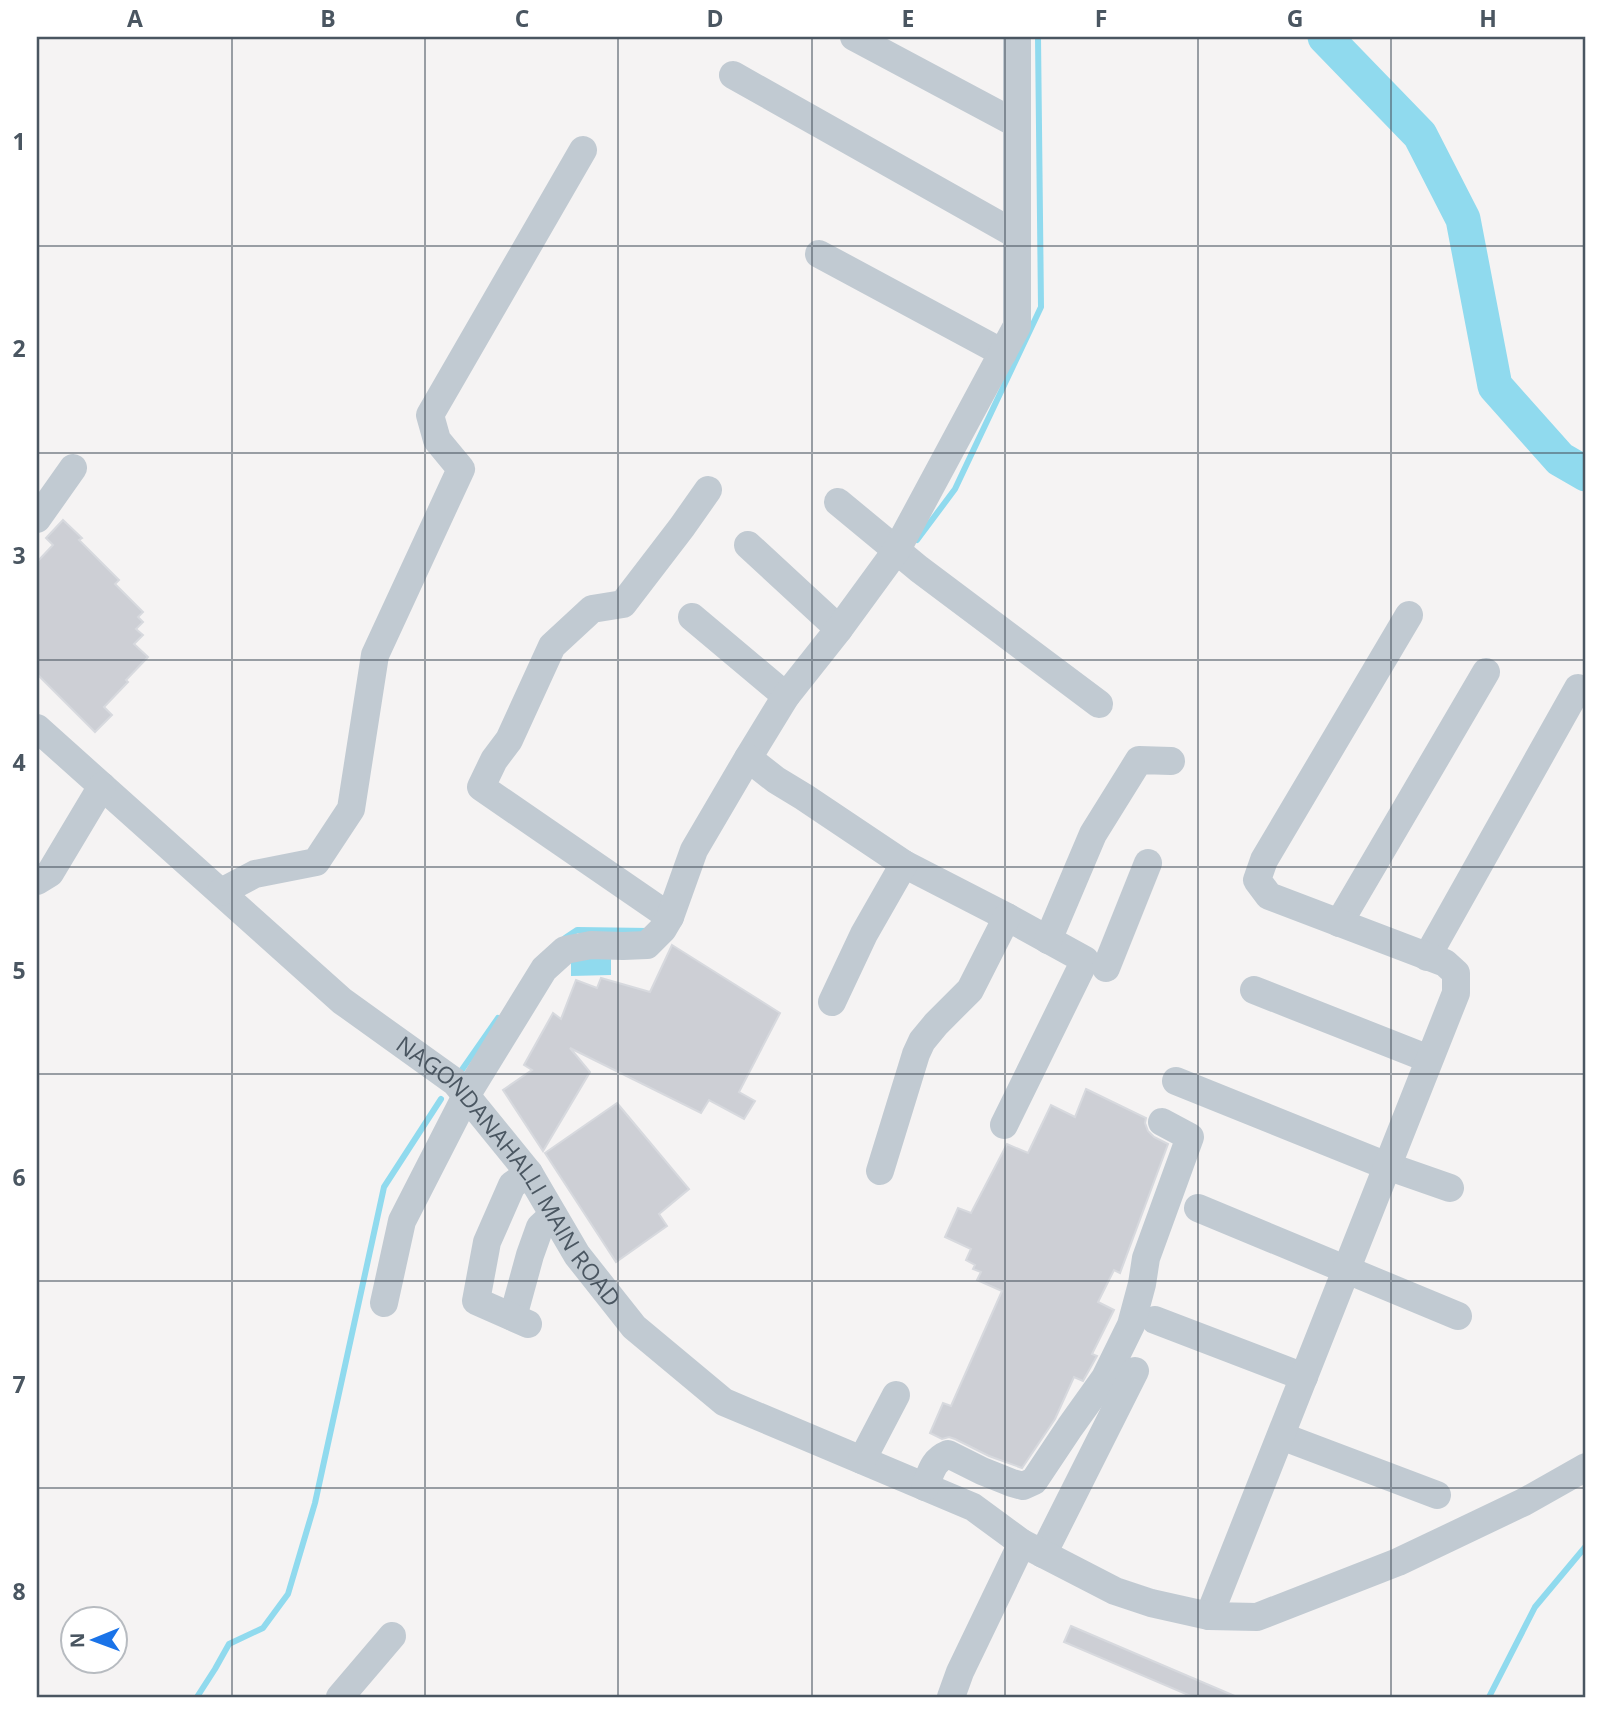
<svg xmlns="http://www.w3.org/2000/svg" width="1623" height="1734" viewBox="0 0 1623 1734" font-family="'Open Sans',sans-serif">
<style>
.water{fill:#90daee}
.lines{fill:none;stroke-linecap:round;stroke-linejoin:round}
.stream{stroke:#90daee;stroke-width:6}
.river{stroke:#90daee;stroke-width:35}
.building{fill:#cdcfd5;stroke:#d7d9de;stroke-width:2}
.minor{stroke:#c1cad2;stroke-width:28}
.grid{fill:none;stroke:#4a5661;stroke-width:2;stroke-opacity:0.55}
.labels{text-anchor:middle;stroke-width:6;stroke-linejoin:round;paint-order:stroke}
.street-label{font-size:23px;fill:#4a5661;stroke:#fff}
.neatline{fill:none;stroke:#4a5661;stroke-width:2.5}
.grid-label{font-size:23px;text-anchor:middle;font-weight:bold;fill:#4a5661}
</style>
<rect width="100%" height="100%" fill="#f5f3f3"/>
<path class="water" d="M571,953h40v22l-40,1z"/>
<g class="lines">
<path class="stream" d="M917,540l38,-51 86,-182 -3,-270
M565,938l12,-8 72,1
M459,1074l39,-56
M197,1697l18,-28 14,-25 34,-16 25,-34 27,-91 69,-316 57,-88
M1489,1697l46,-90 51,-61"/>
<path class="river" d="M1325,37l95,98 43,84 32,167 65,73 26,15"/>
</g>
<path class="building" d="M63,520l19,18 -3,2 40,40 -4,4 28,28 -5,5 5,5 -7,7 7,6 -9,9 14,13 -22,23 2,2 -24,25 8,8 -17,17 -58,-58v-112l16,-17 -7,-7z
M672,945l108,68 -41,79 16,9 -11,18 -35,-19 -8,13 -131,-65 20,24 -47,79 -40,-61 29,-20 -8,-5 29,-52 8,6 15,-39 21,8 4,-10 49,14z
M1086,1089l60,29 -1,5 3,8 6,6 14,7 -48,129 -6,-3 -16,32 16,8 -22,44 5,2 -14,25 -9,-4 -19,42 -33,49 -33,-12 -34,-17 -6,-2 -7,2 -12,-6 13,-30 8,3 51,-115 -25,-11 4,-8 -8,-3 2,-4 -9,-5 5,-11 -26,-12 13,-29 13,5 36,-69 21,9 23,-48 24,12z
M617,1103l72,86 -30,25 8,12 -51,36 -71,-109z
M1071,1626l166,71h-44l-129,-55z"/>
<g class="lines">
<g class="minor">
<path d="M854,37l163,87"/>
<path d="M733,75l284,160"/>
<path d="M819,254l184,99"/>
<path d="M838,502l81,67 180,135"/>
<path d="M37,519l36,-51"/>
<path d="M748,545l91,84"/>
<path d="M692,617l94,79"/>
<path id="s1" d="M37,728l305,273 113,81 74,91 48,82 57,72 90,75 249,105 49,36"/>
<path d="M748,758l38,-62 53,-67 57,-78 121,-225v-289"/>
<path d="M904,864l103,53 78,43 -81,165"/>
<path d="M37,881l13,-8 52,-87"/>
<path d="M221,892l34,-18 61,-12 35,-53 24,-154 86,-186 -24,-29 -7,-25 153,-265"/>
<path d="M670,917l-189,-130 13,-27 15,-20 43,-94 40,-37 31,-5 59,-77 26,-37"/>
<path d="M1339,923l147,-251"/>
<path d="M1048,940l45,-106 46,-74 32,1"/>
<path d="M1427,957l151,-269"/>
<path d="M1106,968l42,-105"/>
<path d="M1254,990l175,69"/>
<path d="M1176,1081l211,85 63,22"/>
<path d="M880,1171l36,-117 6,-13 14,-17 34,-34 37,-73"/>
<path d="M1198,1208l260,108"/>
<path d="M384,1303l18,-82 64,-125 78,-127 21,-19 26,-5 32,1 24,-1 16,-16 7,-12 24,-67 54,-92 28,22 28,17 100,67 -40,70 -32,68"/>
<path d="M513,1317l17,-62 10,-28 13,-12"/>
<path d="M1155,1320l149,57"/>
<path d="M528,1324l-52,-23 11,-59 25,-57 17,-12"/>
<path d="M1281,1436l156,59"/>
<path d="M862,1460l34,-65"/>
<path d="M925,1487c6,-15 8,-27 23,-33l34,17 30,12 11,3 11,-5 36,-54 35,-49 26,-53 11,-41 4,-26 44,-121 -28,-15"/>
<path d="M1043,1554l92,-183"/>
<path d="M1209,1616l247,-623v-20l-11,-10 -176,-67 -12,-16 7,-20 145,-245"/>
<path d="M340,1697l52,-61"/>
<path d="M951,1697l9,-25 62,-129 93,48 36,12 58,13 48,1 141,-55 126,-60 62,-35"/>
</g>
</g>
<path class="grid" d="M232,37v1660M425,37v1660M618,37v1660M812,37v1660M1005,37v1660M1198,37v1660M1391,37v1660M37,246h1549M37,453h1549M37,660h1549M37,867h1549M37,1074h1549M37,1281h1549M37,1488h1549"/>
<g class="labels">
<g class="street-label">
<text dy="8" stroke="none"><textPath href="#s1" startOffset="651">NAGONDANAHALLI MAIN ROAD</textPath></text>
</g>
</g>
<rect width="1623" height="1734" fill="none" stroke="#ffffff" stroke-width="77"/>
<g transform="translate(94 1640) rotate(269)"><circle r="33" fill="#ffffff" stroke="#b7bbc0" stroke-width="2"/>
<path d="M0-5L12 26L0 18L-12 26Z" fill="#1a73e8"/>
<text y="-10" font-size="19" font-weight="bold" text-anchor="middle" fill="#4a5661">N</text>
</g>
<rect x="38" y="38" width="1546" height="1658" class="neatline"/>
<g class="grid-label">
<text x="135" y="27">A</text>
<text x="328" y="27">B</text>
<text x="522" y="27">C</text>
<text x="715" y="27">D</text>
<text x="908" y="27">E</text>
<text x="1101" y="27">F</text>
<text x="1295" y="27">G</text>
<text x="1488" y="27">H</text>
<text x="19" y="150">1</text>
<text x="19" y="357">2</text>
<text x="19" y="564">3</text>
<text x="19" y="771">4</text>
<text x="19" y="979">5</text>
<text x="19" y="1186">6</text>
<text x="19" y="1393">7</text>
<text x="19" y="1600">8</text>
</g>
</svg>
